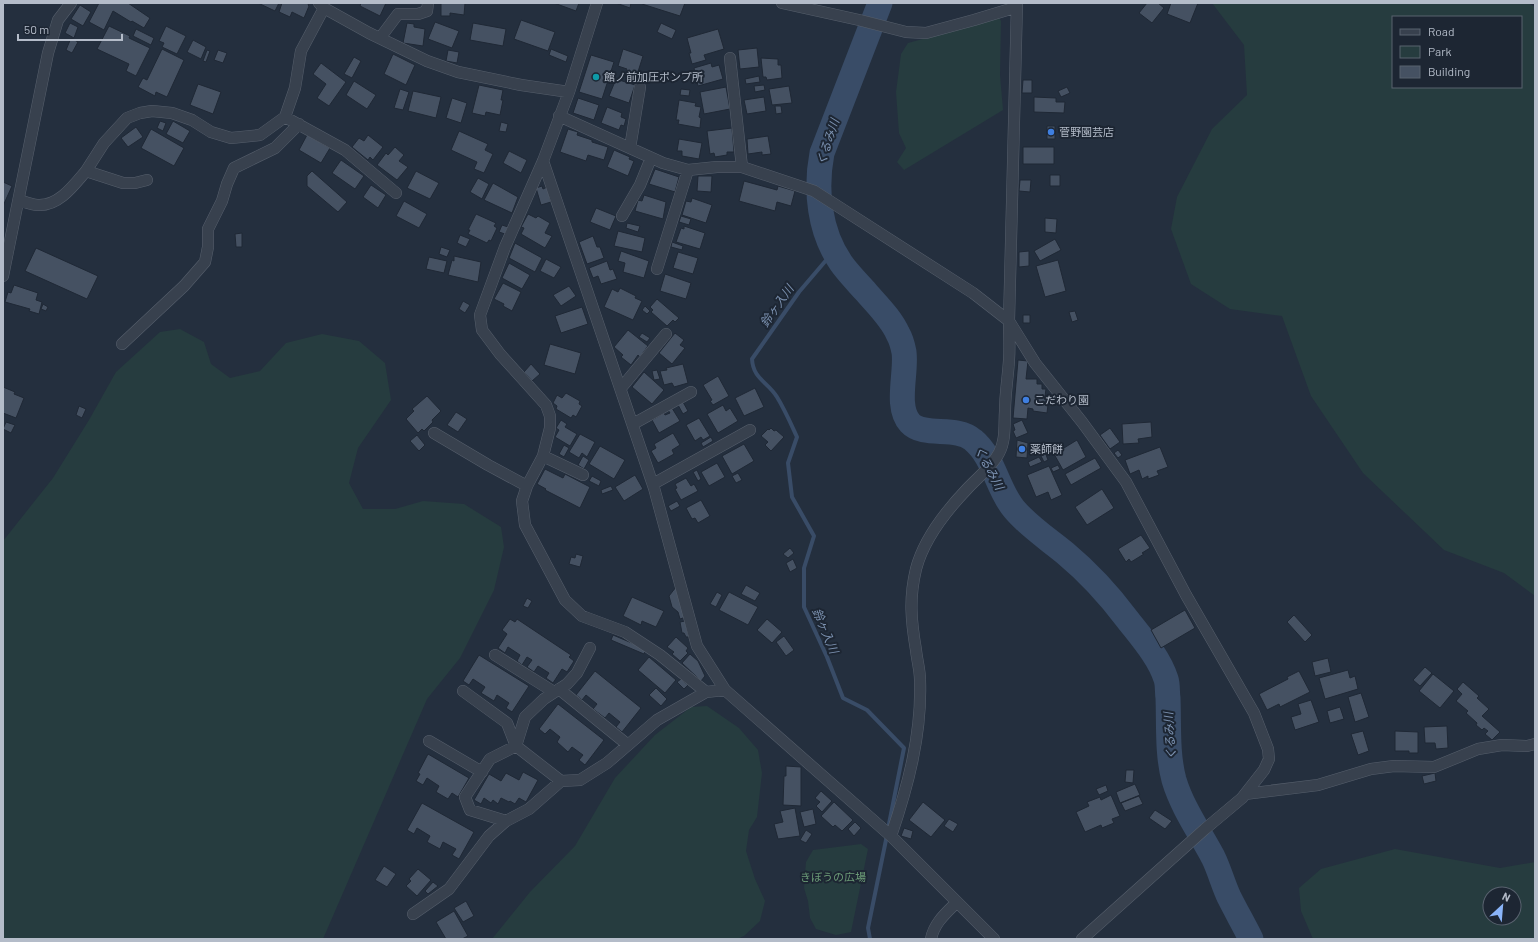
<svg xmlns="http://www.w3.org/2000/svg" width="1538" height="942" viewBox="0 0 1538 942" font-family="Barlow,'Noto Sans JP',sans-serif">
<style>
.green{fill:#263c3f;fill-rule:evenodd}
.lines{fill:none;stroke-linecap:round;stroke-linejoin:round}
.stream{stroke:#394c67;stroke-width:4}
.river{stroke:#394c67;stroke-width:25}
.building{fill:#455162;stroke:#1f2835}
.minor-casing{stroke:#565f6c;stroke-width:12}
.minor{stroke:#38414e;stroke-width:11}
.culture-dot{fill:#0f9aa8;stroke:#1d2633;stroke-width:1.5}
.shop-dot{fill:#3f7fe0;stroke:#1d2633;stroke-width:1.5}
.labels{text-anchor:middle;stroke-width:4;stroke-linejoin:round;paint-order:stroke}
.poi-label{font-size:11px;fill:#b4bcc9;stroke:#1d2633;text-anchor:start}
.park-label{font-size:11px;fill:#6b9a76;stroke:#1d2633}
.water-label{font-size:12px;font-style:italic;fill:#7c92b1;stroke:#1d2633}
</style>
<rect width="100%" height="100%" fill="#242f3e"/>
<path class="green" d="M1212,3h316l7,4v589l-31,-23 -60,-23 -81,-77 -52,-77 -29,-80 -52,-7 -39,-25 -20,-55 6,-32 35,-68 35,-34 -3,-50zM1393,17h128v70h-128z
M999,18l2,3 -1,54 3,35 -99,60 -7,-8 9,-14 -7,-15 -3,-41 5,-38 7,-11z
M180,329l24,13 7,22 19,14 30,-7 26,-28 36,-9 37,7 26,22 6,37 -33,48 -9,35 14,26h32l28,-8 41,3 37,23 3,20 -10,43 -34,68 -33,41 -104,240h-320v-398l50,-63 36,-58 27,-48 44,-40z
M707,706l32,22 19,22 4,23 -5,44 -8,13 -3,21 9,28 10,22 -5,20 -16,15 -7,3h-245l38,-47 45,-46 40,-68 40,-43 36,-28z
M861,844l7,5 -17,83 -15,3 -20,-6 -6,-11 -2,-17 -4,-13 2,-26 7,-12z
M1395,849l105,19 35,-6v77h-222l-12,-28 -2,-23 22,-19zM1490,894h24v24h-24z"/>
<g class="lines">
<path class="stream" d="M834,249l-6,9 -29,34 -47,67c1,20 16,23 25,38 8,13 14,27 20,40l-9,26 4,34 22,39 -10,32v39l23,50 16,41 24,12 37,38 -16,81
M870,939l-2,-11 19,-93"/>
<path class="river" d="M880,3l-58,150c-7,37 -3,78 19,110 7,10 17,20 25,29 11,13 25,26 32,42 3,5 5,13 6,18 3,20 -9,55 6,71 14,15 46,2 63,17 21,17 24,49 41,69 14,17 34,30 51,44 24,20 44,42 62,66 14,18 32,38 39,60 2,6 1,13 2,19 1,27 -1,56 6,82 8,27 25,51 39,77 6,12 10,27 16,40 7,14 15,28 22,42"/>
</g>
<path class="building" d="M99,3h29l22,15 -6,10 -12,-7 -1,1 -18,-11 -9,19 -15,-8z
M258,3h21l-4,8z
M282,3h27l-1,2 1,1 -5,12 -12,-6 -2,5 -11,-5z
M361,3h25l-6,13 -20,-10z
M441,3h24l-1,12 -14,-2v3h-9z
M554,3h25l-3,8z
M616,3h15l-1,5z
M642,3h43l-5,13 -38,-12z
M1147,3h11l6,5 -12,15 -13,-10z
M1171,3h27l-8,20 -23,-9z
M80,5l11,7 -8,14 -12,-7z
M521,20l34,12 -7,19 -34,-12z
M435,22l24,9 -7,17 -24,-9z
M70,23l8,4 -4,11 -9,-5z
M407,23l7,1v3l11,2 -2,17 -20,-3z
M473,23l33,6 -3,17 -33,-6z
M661,23l15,7 -4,9 -15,-7z
M109,26l21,10 -1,2 21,10 -14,28 -10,-5 3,-7 -32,-15z
M166,26l20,10 -9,18 -15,-7 2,-4 -5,-2z
M136,29l18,9 -3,7 -18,-9z
M718,29l6,20 -20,6 2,5 -14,4 -3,-11h2l-4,-15z
M71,38l7,4 -6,11 -6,-3z
M193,40l13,7 -5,12 -14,-7z
M757,48l2,19 -19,2 -2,-19z
M162,49l22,11 -17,37 -11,-5 -1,4 -17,-9 5,-9 4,2z
M551,49l17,7 -2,6 -17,-7z
M623,49l20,7 -6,19 -11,-4 1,-2 -9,-3z
M207,50l3,1 -4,11 -3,-1z
M218,50l9,3 -4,10 -9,-3z
M448,50l11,2 -2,11 -11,-2z
M393,54l22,11 -9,20 -22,-11z
M591,55l23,7 -12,37 -23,-7z
M354,57l7,4 -9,17 -8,-4z
M761,58l17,1v6h3l1,13 -15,2 -1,-3h-3z
M321,63l25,19 -17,24 -12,-8 9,-14 -13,-10z
M711,63l1,4 7,-2 4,14 -25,7 -4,-18z
M759,76l1,6 -14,2 -1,-5z
M616,79l19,6 -6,18 -20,-7z
M1023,80h9v13h-10z
M354,81l22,14 -9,14 -21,-14z
M198,84l23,8 -8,22 -23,-9z
M479,85l24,5 -2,10h2l-3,15 -14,-3 -1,4 -13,-3z
M764,85l1,5 -10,2 -1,-6z
M789,86l3,17 -20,2 -3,-16z
M726,87l4,22 -26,5 -4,-22z
M1067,87l3,6 -9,4 -3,-6z
M400,89l9,3 -6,18 -9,-2z
M681,89l9,1 -1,6 -9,-1z
M413,91l28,6 -5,21 -28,-7z
M764,97l2,14 -19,3 -3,-14z
M1034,97l22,1v4h9l-1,11 -30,-1z
M452,98l15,5 -6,20 -15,-5z
M578,98l21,7 -5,15 -21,-7z
M679,100l17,3 -1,3 6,1 -2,10 2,1 -1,10 -22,-4 1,-4h-3z
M775,106h6l1,7 -6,1z
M607,107l15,6 -1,4 5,2 -2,7 -3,-1 -2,5 -18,-7z
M160,121l6,2 -3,8 -6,-3z
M173,121l17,10 -7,12 -17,-9z
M501,122l7,2 -2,8 -7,-1z
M1047,126h8v13h-8z
M136,127l7,10 -15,10 -7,-9z
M732,128l2,24h-7v3l-12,2 -1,-4 -4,1 -3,-23z
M151,129l33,19 -10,18 -33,-18z
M568,129l10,3 -1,3 15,5v2l16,5 -4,13 -16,-5 -2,6 -26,-9z
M459,131l29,13 -3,6 8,4 -9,19 -10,-4 3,-7 -26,-12z
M307,135l23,13 -9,15 -22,-13z
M368,135l15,12 -10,13 -3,-3 -2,3 -16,-13 7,-9 5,3z
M768,136l3,18 -9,1v-3l-14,2 -1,-15z
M679,139l23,4 -3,16 -17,-3v-5h-5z
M395,147l9,8 -5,6 9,6 -11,13 -20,-15 9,-12 2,2z
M1023,147h31v17h-31z
M614,150l16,7 -1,2 5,2 -6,15 -21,-9z
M509,151l18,9 -6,13 -18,-10z
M341,160l23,16 -9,13 -23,-16z
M655,169l24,8 -4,15 -26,-8z
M312,171l35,31 -9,10 -31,-26v-10z
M416,171l23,12 -9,16 -23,-11z
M1050,175h10v11h-10z
M698,176h14l-1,16 -14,-1z
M478,178l11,6 -7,15 -12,-7z
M1020,180h11l-1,12 -11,-1z
M744,181l33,9 1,-4 17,5 -4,15 -14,-4 -2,9 -36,-10z
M3,182l9,4 -9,20z
M493,183l25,14 -6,16 -28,-13z
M371,185l15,10 -8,13 -15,-11z
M542,186l1,3 4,-2 4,15 -10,3 -5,-17z
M644,195l22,7 -3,17 -28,-8 3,-11 4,1z
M692,198l20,7 -6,18 -24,-8 4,-14 5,1z
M404,201l23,13 -8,14 -23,-12z
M596,208l20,8 -6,14 -20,-8z
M476,214l20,9 -2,3 3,2 -6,13 -2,-1 -2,3 -19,-9 2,-4h-2z
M528,214l8,4 2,-2 12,7 -5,10 7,3 -7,12 -24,-14 3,-6 -3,-1z
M681,216l10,3 -2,6 -10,-3z
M1045,218l12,1 -1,14 -11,-1z
M627,223l13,3 -2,6 -12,-4z
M502,225l6,2 -3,7 -6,-2z
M684,226l21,7 -5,16 -24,-7 5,-14 3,1z
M618,231l27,7 -3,14 -28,-6z
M242,233v14h-6l-1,-13z
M460,235l10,4 -4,8 -9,-4z
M593,236l4,11h3l4,11 -17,6 -8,-22z
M1055,239l6,11 -21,11 -6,-10z
M672,242l11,4 -1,4 -11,-3z
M515,243l27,15 -7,14 -26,-14z
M441,247l9,3 -3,7 -8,-3z
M36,248l62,28 -11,23 -62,-28z
M621,251l28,10 -5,17 -21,-6 2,-9 -7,-2z
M1029,251v15l-10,1v-15z
M678,252l20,6 -5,16 -20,-6z
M454,256l27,6 -3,20 -30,-7 4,-15 2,1z
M429,257l18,4 -3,12 -18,-4z
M546,259l15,8 -7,11 -14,-7z
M1058,260l8,31 -21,6 -9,-31z
M607,261l3,9 3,-1 4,10 -16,5 -3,-8 -5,2 -4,-10z
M509,263l21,12 -8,14 -20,-11z
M665,274l26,9 -5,16 -26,-8z
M503,283l18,9 -9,19 -9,-5 1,-2 -10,-5z
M14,285l24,8 -2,7 6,2 -3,12 -10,-3 1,-2 -25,-7 3,-10 3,1z
M569,286l7,10 -15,10 -8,-11z
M620,288l16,8 -1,2 7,3 -9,19 -29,-13 8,-18 6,3z
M657,299l22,19 -4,4 -2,-2 -6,6 -16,-14 2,-2 -3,-3z
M463,301l7,4 -5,8 -6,-4z
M43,304l5,3 -2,4 -5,-2z
M645,306l5,5 -3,3 -5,-4z
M582,307l6,17 -27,9 -6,-17z
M1075,311l3,9 -6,2 -3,-10z
M1023,315h7v8h-7z
M628,330l20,16 -8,11 -2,-2 -7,10 -10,-8 2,-2 -9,-8z
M642,333l8,5 -3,4 -8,-5z
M675,333l9,7 -4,5 5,3 -13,16 -13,-11z
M550,344l31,9 -6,21 -31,-9z
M1018,360l10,1 -2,18h11v5h5v5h4l-1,7h4l-2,17 -14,-2v-2l-5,-1 -1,11 -14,-1z
M531,364l9,10 -8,7 -8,-9z
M683,364l5,19 -14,4 -2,-4 -8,2 -4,-14 7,-1 -1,-2z
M657,370l3,9 -6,1 -2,-9z
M644,372l20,18 -12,14 -20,-17z
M718,376l11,20 -16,9 -3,-4 2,-1 -9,-15z
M3,387l12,5 -1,2 10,4 -8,20 -13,-5z
M755,388l9,19 -20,9 -9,-18z
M566,393l14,8 -1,3 3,2 -6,11 -3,-2 -2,3 -15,-9 1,-3 -4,-3 4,-8 5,3z
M427,396l14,15 -9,9 1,2 -9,9 -2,-2 -4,4 -12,-14 8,-8 -2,-2z
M683,402l5,9 -5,3 -5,-9z
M723,405l3,6 4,-3 8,13 -20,12 -11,-19z
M79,406l7,3 -4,9 -6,-3z
M672,408l8,13 -21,12 -7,-13 12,-7 1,2 5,-2 -2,-3z
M456,412l11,7 -9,13 -11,-7z
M699,418l11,18 -7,4 -2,-3 -6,4 -9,-16z
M561,420l6,4 -2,3 12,7 -7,12 -15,-9 4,-7 -3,-2z
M1022,420l6,13 -12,5 -3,-7 2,-1 -2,-6z
M6,422l9,3 -4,8 -8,-4z
M1151,422l1,15 -14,2 1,4 -16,1 -1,-20z
M771,428l3,3 2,-1 8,7 -13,14 -6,-6 3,-3 -7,-6 7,-7 1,1z
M1110,428l10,14 -10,7 -10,-14z
M673,433l7,12 -8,5 2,4 -16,9 -7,-12 5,-3 -2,-4z
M580,434l15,8 -8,15 -5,-4 -3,5 -10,-6z
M417,435l8,10 -6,6 -9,-10z
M711,437l2,4 -10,6 -2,-4z
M1017,440l11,3 -1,15 -11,-1z
M1077,440l9,17 -23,13 -9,-16z
M744,444l10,17 -22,13 -10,-18z
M564,445l5,3 -5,9 -5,-3z
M600,446l25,14 -11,19 -25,-15z
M1160,447l8,20 -11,4 2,4 -11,4v-3l-6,3 -3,-9 -9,4 -5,-14z
M1118,450l4,5 -4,3 -4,-5z
M1045,452l3,8 -4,2 -4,-8z
M583,456l6,4 -5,9 -6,-4z
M1039,457l3,5 -12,5 -2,-5z
M1095,458l6,10 -30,17 -6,-11z
M717,463l8,14 -16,9 -8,-14z
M1058,465l2,4 -7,3 -2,-4z
M1049,466l13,29 -11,5 -3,-8 -12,5 -9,-22z
M545,469l18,9 2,-4 25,13 -10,21 -35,-18 1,-1 -9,-5z
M697,470l4,9 -3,2 -5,-9z
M738,473l4,7 -6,3 -4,-7z
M635,475l8,14 -19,12 -9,-14z
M592,476l9,5 -2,5 -10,-5z
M686,478l5,8 3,-2 4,7 -17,9 -6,-11 2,-1 -2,-4z
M611,486l2,4 -11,4 -1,-4z
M1102,489l12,19 -27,17 -12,-18z
M701,500l9,16 -12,7 -3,-5 -3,1 -6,-11z
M677,501l3,5 -9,5 -3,-5z
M1141,535l9,13 -8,5 2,1 -13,8 -2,-3 -3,3 -8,-13z
M790,548l4,5 -6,5 -5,-4z
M576,554l7,2 -3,11 -11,-3 2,-7 4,1z
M793,559l4,9 -7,4 -4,-9z
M746,585l14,8 -5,8 -14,-7z
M676,587l10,30 -6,2 -2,-7 -6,-5 -3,-11z
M717,592l5,3 -6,12 -6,-3z
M729,592l29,15 -10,18 -29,-15z
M632,597l32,14 -8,16 -14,-6 -1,4 -18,-9z
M527,598l5,3 -4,7 -5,-2z
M1185,610l10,18 -34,20 -10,-18z
M1294,615l18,20 -7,7 -18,-20z
M510,619l5,3 2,-3 54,36 -2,2 5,4 -7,11 -5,-3 -9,14 -7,-5 3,-5 -11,-7 -4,6 -7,-5 5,-7 -5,-3 -5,8 -5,-4 3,-6 -12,-8 -3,6 -7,-5 9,-14 -5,-4z
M767,619l15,13 -10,11 -15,-13z
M685,621l4,16h-3l-2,-4h-2l-2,-11z
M613,635l33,14 -2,5 -33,-14z
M784,636l10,14 -8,6 -10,-14z
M676,637l12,11 -2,3 2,2 -8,8 -8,-7 2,-2 -7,-5z
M690,654l8,7 7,15 -4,5 -19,-18z
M479,655l50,31 -17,26 -6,-4 3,-5 -12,-8 -3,6 -13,-8 4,-6 -12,-8 -4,6 -6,-4z
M649,657l27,23 -11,13 -27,-23z
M1328,658l3,14 -16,4 -3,-14z
M1425,667l7,6 -12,13 -7,-6z
M1348,670l2,8 5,-2 3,13 -33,10 -6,-21z
M595,671l46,37 -19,24 -6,-5 4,-5 -11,-9 -4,5 -12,-9 4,-5 -11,-9 -4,5 -6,-5z
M1299,671l11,21 -30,15 -1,-3 -12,6 -8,-16 29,-15 -1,-2z
M1433,674l21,17 -14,17 -21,-17z
M681,679l7,6 -4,4 -7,-7z
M1463,682l16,14 -2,2 12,11 -7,7 18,16 -8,8 -7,-6 3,-3 -4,-3 -2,2 -6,-5 1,-2 -11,-10 2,-2 -12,-10 6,-7 -5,-5z
M656,688l11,11 -6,7 -12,-11z
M1361,693l8,24 -14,5 -7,-25z
M1311,700l8,22 -24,8 -4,-13 10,-3 -3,-10z
M558,704l46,36 -19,25 -6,-5 4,-5 -11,-8 -4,5 -11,-10 3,-5 -10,-8 -5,5 -6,-5z
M1340,707l4,12 -14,4 -3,-12z
M1447,726l1,22 -12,1 -1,-6h-10l-1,-16z
M1363,731l6,20 -11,4 -7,-21z
M1395,731l23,1v21h-9v-2h-14z
M428,754l41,24 -11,19 -6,-4 -4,6 -12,-7 3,-6 -12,-8 -4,7 -7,-4 4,-7 -2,-1z
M786,766l15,1v39l-18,-1 1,-29h2z
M1126,770h8l-1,13 -8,-1z
M523,772l15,8 -12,22 -7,-4 -4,6 -5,-3 -1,1 -8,-4 -3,6 -5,-4 -2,3 -7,-5 -3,6 -7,-4 15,-26 12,7 5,-8 13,7z
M1435,773l1,8 -12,3 -2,-8z
M1135,784l5,11 -20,8 -4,-11z
M1106,785l2,6 -9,4 -3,-6z
M821,791l11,10 -10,11 -6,-6 4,-4 -5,-4z
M1111,795l9,21 -8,3 2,4 -12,5 -1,-3 -16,7 -9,-20 13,-6 -2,-4 13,-5 1,3z
M1139,796l4,8 -18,7 -4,-8z
M834,802l19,18 -11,11 -7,-6 -2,2 -12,-11z
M923,802l22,18 -14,17 -22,-17z
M422,803l52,29 -15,27 -7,-4 4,-6 -13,-7 -3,7 -13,-7 3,-6 -13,-8 -3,6 -7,-4z
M795,808l5,28 -22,3 -4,-15 9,-2 -3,-11z
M813,809l3,15 -12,3 -4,-15z
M1155,810l17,11 -7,8 -16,-11z
M949,819l9,5 -5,8 -9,-6z
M855,822l6,6 -7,8 -6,-7z
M904,828l9,3 -2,8 -10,-3z
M806,830l6,4 -6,9 -6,-3z
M384,866l12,8 -9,13 -12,-7z
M418,869l13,11 -14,16 -11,-10 5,-5 -2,-2z
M433,882l5,4 -10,8 -3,-3z
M466,901l8,15 -11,6 -9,-14z
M454,911l14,25 -6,3h-16l-10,-17z"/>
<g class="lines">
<defs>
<path id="minor" d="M319,3l5,5 45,25 58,28 31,11 63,13 48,7
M597,3l-28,89 -26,69 -38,86 -25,68 2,15 18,24 46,51 4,11v12l-7,28 -16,30 -5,15 3,24 40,75 17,16 43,16 35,23 46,37 19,-2
M782,3l77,17 47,12 20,1 48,-13 43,-13
M324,8l-23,43 -6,37 -10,29 60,33 51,43
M380,38l18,-24h20l9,-3 1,-8
M730,58l12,109 72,24 159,102 36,28 8,-318
M559,116l104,47 25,7 29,-3h25
M630,148l10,-61
M543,161l111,327 43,158 28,44 166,146 103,103
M86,171l18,-28 23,-25 13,-5 12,-2 20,2 20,7 19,12 20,6 29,-3 25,-18
M19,200c6,2 13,5 19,5 21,1 36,-20 48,-34l37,12h12l12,-3
M622,216l18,-31 11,-27
M657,269l31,-99
M3,276l45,-223 10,-33 13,-17
M1009,321l26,42 47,59 44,60 60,113 68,118 14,36 1,10 -5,11 -22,28 -37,31 -123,110
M122,344l62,-58 21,-24 3,-15v-18l14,-28 5,-17 7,-16 41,-20 24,-24
M621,388l45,-54
M633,424l58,-32
M434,433l54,32 39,21
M543,456l40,19
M653,484l97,-54
M495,655l59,37
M559,689l69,56
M463,691l44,32 9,23
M429,741l53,31
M516,746l9,-29 19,-18 23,-15 10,-11 13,-25
M1245,794l73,-9 53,-16 23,-3 40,1 44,-18 24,-4 25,1 8,-2
M506,821l-36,-11 -5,-13 25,-38 26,-13 45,35
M891,836c17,-50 31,-102 29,-156 0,-10 -3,-20 -4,-30 -5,-29 -7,-52 0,-81 8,-31 30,-58 51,-80 11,-12 25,-22 32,-36 7,-13 5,-28 6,-42 0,-17 3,-34 4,-51 1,-13 0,-26 0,-39
M413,914l36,-25 40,-53 17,-15 23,-12 32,-28 19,-1 27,-17 50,-43 49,-28
M931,939c3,-16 15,-26 26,-37"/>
</defs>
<use href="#minor" class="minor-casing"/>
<use href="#minor" class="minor"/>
</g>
<circle class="culture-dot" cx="596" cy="77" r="4"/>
<g class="shop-dot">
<circle cx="1051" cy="132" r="4"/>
<circle cx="1026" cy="400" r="4"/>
<circle cx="1022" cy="449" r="4"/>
</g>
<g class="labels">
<g class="poi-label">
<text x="604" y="81">館ノ前加圧ポンプ所</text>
<text x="1059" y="136">菅野園芸店</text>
<text x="1034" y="404">こだわり園</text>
<text x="1030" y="453">薬師餅</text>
</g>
<g class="park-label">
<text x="833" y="881">きぼうの広場</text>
</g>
<g class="water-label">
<text transform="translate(828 142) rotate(-72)" y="4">くるみ川</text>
<text transform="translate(777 306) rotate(-55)" y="4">鈴ヶ入川</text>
<text transform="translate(989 468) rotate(62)" y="4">くるみ川</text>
<text transform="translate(825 631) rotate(67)" y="4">鈴ヶ入川</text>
<text transform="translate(1170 736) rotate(-94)" y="4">くるみ川</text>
</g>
</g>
<rect width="1538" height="942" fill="none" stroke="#b4bcc9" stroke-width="8"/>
<rect x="1392" y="16" width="130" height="72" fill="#1d2633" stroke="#59626f"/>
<rect x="1400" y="29" width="20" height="6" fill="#38414e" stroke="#59626f"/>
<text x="1428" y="36" font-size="12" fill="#b4bcc9">Road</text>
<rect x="1400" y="46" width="20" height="12" fill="#263c3f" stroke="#59626f"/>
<text x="1428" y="56" font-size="12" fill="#b4bcc9">Park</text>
<rect x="1400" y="66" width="20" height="12" fill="#455162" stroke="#59626f"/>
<text x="1428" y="76" font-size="12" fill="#b4bcc9">Building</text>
<g transform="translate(1502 906) rotate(26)"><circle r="19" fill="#1d2633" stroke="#59626f"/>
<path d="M0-3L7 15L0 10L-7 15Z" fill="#8ab4f8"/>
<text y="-6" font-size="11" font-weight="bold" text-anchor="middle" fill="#b4bcc9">N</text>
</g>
<path d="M18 34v6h104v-6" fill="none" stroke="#b4bcc9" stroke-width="2"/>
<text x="24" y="34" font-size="12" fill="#b4bcc9" stroke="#1d2633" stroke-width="3" paint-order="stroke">50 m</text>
</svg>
